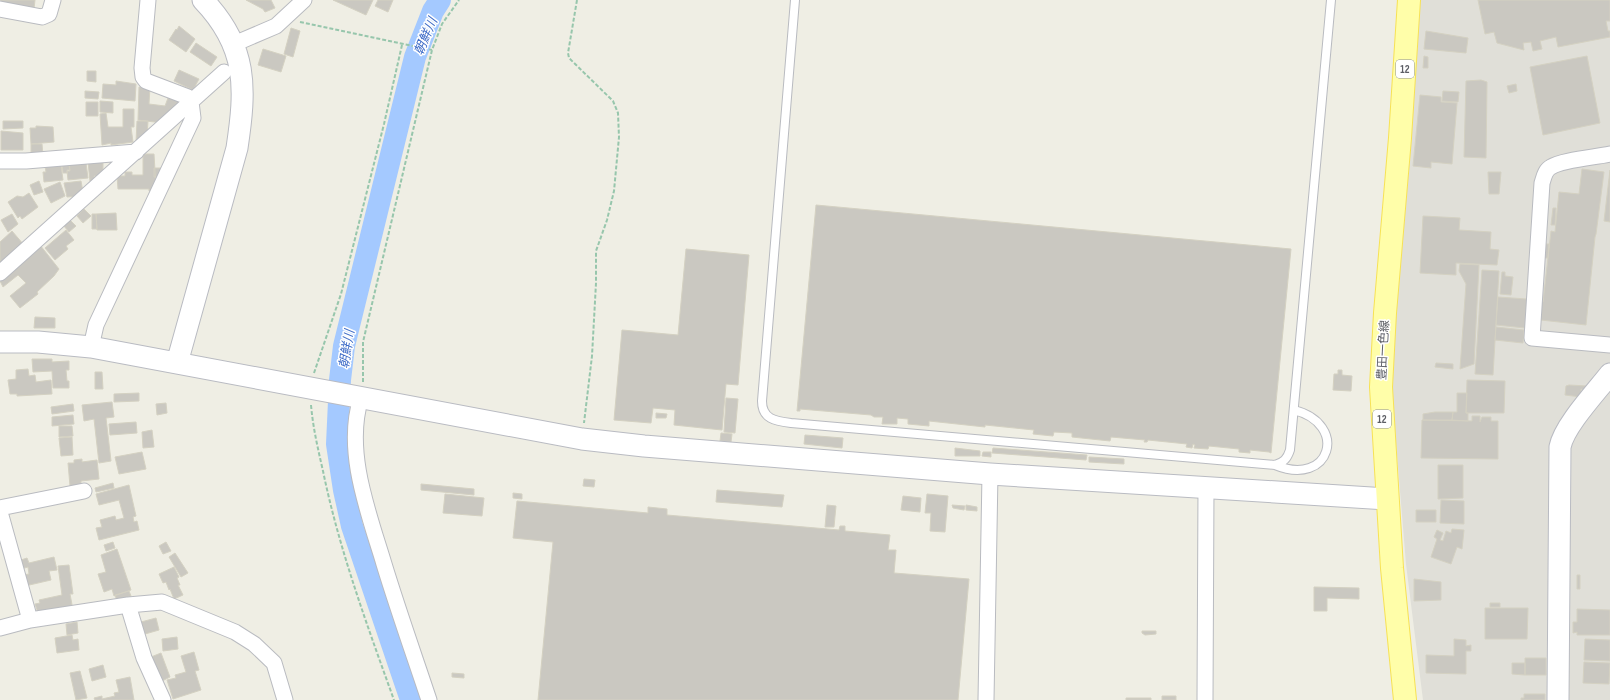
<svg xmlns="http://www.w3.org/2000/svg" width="1610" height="700" viewBox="0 0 1610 700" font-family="'Sofia Sans Condensed','Noto Sans JP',sans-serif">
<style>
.industrial{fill:#e0dfd8}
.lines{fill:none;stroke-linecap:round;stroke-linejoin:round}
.river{stroke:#a4c9ff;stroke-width:22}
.building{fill:#cac8c1;stroke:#d4d1c2}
.lane-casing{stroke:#b9bbc0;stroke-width:10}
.street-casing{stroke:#b9bbc0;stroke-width:17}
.secondary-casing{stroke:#b9bbc2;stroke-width:23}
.primary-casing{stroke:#f7e255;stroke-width:24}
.path{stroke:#97c6ac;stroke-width:2;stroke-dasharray:4 2;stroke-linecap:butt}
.lane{stroke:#fff;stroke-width:8}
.street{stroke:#fff;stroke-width:15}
.secondary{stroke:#fff;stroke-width:21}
.primary{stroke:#fffea9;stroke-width:22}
.labels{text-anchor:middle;stroke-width:3;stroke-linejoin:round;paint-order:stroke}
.shield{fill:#fff;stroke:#8d8e93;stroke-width:1}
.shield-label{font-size:11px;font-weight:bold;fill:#5c5e65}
.street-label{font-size:12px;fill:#5c5e65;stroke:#fff}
.water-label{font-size:13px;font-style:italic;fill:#416ec8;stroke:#fff}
</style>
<rect width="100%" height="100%" fill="#efeee4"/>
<path class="industrial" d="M1416,0h194v700h-187l-17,-136 -16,-195z"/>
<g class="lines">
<path class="river" d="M411,700l-59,-174 -8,-36 -7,-46 3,-64 4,-34 71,-289 18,-46 7,-11"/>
</g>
<path class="building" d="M1,0h34l-1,9 -34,-6z
M246,0h25l4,8 -10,4 -2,-3z
M333,0h40l-7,15z
M378,0h15l-5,12 -13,-6z
M1478,0h132v21h-4l2,10h2v6l-52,10 -2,-10 -16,4 2,8 -9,2 -2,-9 -8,1 1,7 -27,-7 -3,-11 -9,2z
M179,26l16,13 -9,13 -17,-12 7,-11 1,1z
M291,28l9,3 -7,26 -9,-3z
M1426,31l42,7 -2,15 -42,-4z
M196,43l21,14 -6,9 -21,-14z
M263,49l23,7 -5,16 -23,-7z
M1424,56l4,1v11h-5z
M1587,56l13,67 -57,12 -13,-68z
M179,70l20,9 -6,11 -19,-9z
M87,71h9v11l-9,-1z
M1481,80l6,2 -1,76 -22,-1 2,-76z
M116,81l20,3 -1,17 -33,-3 1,-14 13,1z
M1516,84l1,7 -8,2 -2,-7z
M139,87h11l-1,17 16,2 3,-8 11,3 -4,10 -12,12 -25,-3z
M85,91l14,1 -1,7 -13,-1z
M1443,91l16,1 -1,10 -16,-1z
M1420,95l21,2v5l16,1 -5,61 -21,-2v6l-18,-2z
M100,101l13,1v11l-13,-1z
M86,102h12v14h-12z
M123,109h11v18h-3l2,15 -22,3v-2l-9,2 -2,-31 6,-1 2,14h15z
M3,121h20v7l-20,1z
M137,121h11l-1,15 -11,6z
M36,126l17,1 1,15 -23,2 -1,-16h6z
M1,131l22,2v17h-22z
M31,144h11l1,11 -12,1z
M146,154h8l2,34 -2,3h-5v-2h-31l-1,-13h8v-4h7v3h11v-20z
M103,161v15h-9l1,5h-5l-2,-19z
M62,163h7l1,7h-3v3h-4z
M86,163l2,15 -20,2 -1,-9h3l-1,-6z
M61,165l2,15 -19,2 -1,-10h3l-1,-6z
M154,168h7v9h-7z
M1582,169l22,3 -8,62 -1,3 -9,88 -45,-5v-18h2l8,-71 4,1 4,-40 20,2z
M1610,170v52l-6,-1z
M1488,172h13l-2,22h-10z
M39,181l4,11 -9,3 -4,-10z
M81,181l2,11 -3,4 -13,1 -3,-14z
M60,182l5,14 -14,7 -7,-14z
M29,193l9,14 -16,12 -2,-3 -2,2 -10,-16 9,-6 6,1z
M816,205l475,44 -20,204 -2,-1 -19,-2v3l-11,-1v-3l-30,-3 -1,3 -14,-1 1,-3 -2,-1 -1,4 -6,-1 1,-3 -39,-4 -1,2h-3l1,-2 -34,-3 -1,4 -38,-4v-4l-18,-1 -1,4 -20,-2 1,-4 -49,-5v2l-56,-6v5l-21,-2v-5l-11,-1v6h-15l1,-7h-9l-3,-2 -71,-6v2h-3z
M1553,208h3l-1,17h-4z
M84,209l7,7 -8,7 -6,-7z
M116,213l1,17h-20l-1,-16z
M12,214l6,10 -10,8 -7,-12z
M92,214h4l1,15h-5z
M1423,216l37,2 -1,12 32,2 -1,17 9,1 -2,15 -41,-2v12l-36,-2z
M69,219l7,7 -7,6 -6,-7z
M66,230l8,10 -8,6 2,3 -13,11 -10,-12z
M12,231l12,14 -21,19 -3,-3v-19z
M1546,244h3l-1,14h-4z
M40,245l19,24 -5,7 -17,16 1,2 -18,14 -10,-12 16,-13 -8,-8 -15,12 -3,-6 35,-30z
M686,249l63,6 -11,130 -12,-1 -4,46 -48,-5 1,-15 -22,-2 -2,15 -37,-3 8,-90 56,5z
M1460,264l19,1 -5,99 -14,5 6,-85 -7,-13z
M1482,270l17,1 -6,104 -18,-1z
M1502,272h3v4l8,1 -2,18 -11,-1z
M1498,297l29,2 -2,29 -29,-3z
M35,317l20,1v10h-21z
M1496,327l28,3 -1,13 -28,-3z
M32,359h20v3l17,-1v9h-3l1,11h2v7h-16l-1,-17 -19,1z
M1436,363l17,1v5l-18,-2z
M28,369l1,7 6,-1 1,7 15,-2 1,14 -35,2v-2h-7l-2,-14 8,-1v-9z
M1338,370h4v5l10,1 -1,15 -18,-1 1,-16h4z
M95,372h7l1,17h-8z
M1467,380l38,1 -1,32h-38z
M1569,385l18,1 -1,4 -5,-1v8l-16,-2 1,-9z
M139,393v8l-25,1v-8z
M1457,393h10l-1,20h2v8l-16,-1 1,-8h4z
M726,398l12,1 -3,34 -11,-1z
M112,402l2,15 -8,1 5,43 -12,2 -5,-44 -10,2 -2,-16z
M166,403l1,10 -10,2 -1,-11z
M73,404l1,7 -22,3 -1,-7z
M1435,412h18l-1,8h-29v-6z
M656,413l11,1 -1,4h-10z
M73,415l1,9 -22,2v-9z
M1472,416h8v6l2,-5h9v4h7v38l-77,-1 1,-38 50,1z
M136,422l1,11 -27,2 -1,-11z
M59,426h13l1,10 -14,1z
M152,430l2,17 -11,1 -1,-16z
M721,433l11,1 -1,8 -11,-1z
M805,435l38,3 -1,10 -38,-4z
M72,437l1,18 -12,1 -2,-18z
M955,448l25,3v5h-25z
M993,448l94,7 -1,5 -94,-7z
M142,452l4,17 -27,5 -4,-17z
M983,452h8v5l-9,-1z
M1089,457l35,2v5l-35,-2z
M82,459v3l15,-2 2,19 -18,2v4l-11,1 -2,-23h6v-3z
M1438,465h25v33l-25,1z
M584,479l11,1 -1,7 -11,-1z
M113,483l1,5 -18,4 -1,-4z
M421,484l53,5v6l-53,-5z
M129,485l7,31 -3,1 1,5 3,-1 2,9 -40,10 -3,-12 6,-1 -2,-7 15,-4 1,4 8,-2 -5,-18 -20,5 -3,-11z
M717,490l67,5 -2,12 -66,-5z
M513,493l9,1v5l-9,-1z
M445,494l39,4 -2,18 -39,-3z
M927,494l21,2 -3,36 -15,-1 1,-18h-6z
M903,496l18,2 -1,14 -19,-2z
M1441,500l23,1v23l-24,-1z
M517,501l131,12v-6l19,2v6l172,15 1,-4h5v5l45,4 -2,15h8l-2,23 75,6 -11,121h-420l15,-158 -40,-4z
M827,505l9,1 -2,21h-9z
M952,505l13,1 -1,4 -11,-2z
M966,505l11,2v4l-11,-1z
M1416,510h20v12h-20z
M1452,529l12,1 -2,19 -5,-2 -6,17 -20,-7 6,-18 -3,-2 3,-7 6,3 -3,7 3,1 3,-10 5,2z
M113,542l2,6 -9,3 -2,-6z
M166,542l5,9 -8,3 -4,-8z
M117,549l14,41 -17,6 -2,-7 -8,3 -6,-18 8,-2 -5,-17z
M175,553l13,20 -7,4 -12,-20z
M54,557l3,13 -8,1 2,9 -26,6 -2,-11 6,-1 -1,-7 -7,2 -3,-8 9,-3 2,5z
M69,565l4,29h-3l3,16 -35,3 -3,-9 5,-1 -1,-3 23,-5 -4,-29z
M174,567l5,10 -2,1 3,7h-2l5,10 -9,4 -4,-10 -1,1 -3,-8 -3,1 -4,-9z
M1577,575h3v14h-3z
M1414,579l27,3v18l-27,1z
M1314,587l45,1v11l-32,-1v13h-13z
M129,591l2,5 -14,5 -2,-6z
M1490,603h10v4h-10z
M1485,608h43l-1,31h-42z
M1577,609l33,1v25h-33v-3l-4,1v-11h4z
M156,618l3,12 -14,4 -4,-12z
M77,622l1,11 -11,2 -1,-11z
M1142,631h14v3l-11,1 -3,-2z
M72,635l1,5 5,-1 1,11 -22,3 -2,-15z
M177,637l1,12 -15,2 -1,-12z
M1454,639l12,1v6l5,-1v6h-5v23l-40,-1v-18l28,1z
M1585,639l25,1v21l-26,-1z
M194,652l5,18 -4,1 6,19 -28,9 -6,-19 9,-2 -1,-3 11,-3 -5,-16z
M161,653l9,24 -8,4 -11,-24z
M1525,658h21v17h-21z
M1584,662l26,1 -1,21 -26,-1z
M1512,663h13v12l-13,-1z
M103,665l3,12 -14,4 -3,-12z
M80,671l7,27 -11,2 -6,-27z
M452,673l12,1v4l-12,-1z
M130,677l4,23h-39l-1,-2 8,-2v3l13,-3 -1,-3 5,-1 -3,-12z
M1524,694h21v6h-24v-2h3z
M1162,696h14v4h-14z
M1126,698h25v2h-25z"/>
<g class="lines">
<defs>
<path id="lane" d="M795,0l-33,401c0,18 13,20 29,22l484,42c9,-3 12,-6 15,-15l41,-450
M1275,465c56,23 74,-41 19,-55"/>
<path id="street" d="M0,9l42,8 7,-3 4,-14
M234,44l42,-18 28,-26
M1610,154c-13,3 -49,6 -59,13 -6,3 -7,10 -9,16l-10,155 78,7
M0,161h26l110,-9
M0,273l224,-201
M91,347l5,-22 97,-207 -2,-16 -3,-5 -42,-16 -3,-4 -1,-9 6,-68
M361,398c-17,53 8,116 23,166 14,46 30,91 45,136
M0,508l84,-17
M0,512l30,108
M128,605l16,53 19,42
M0,628l30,-8 98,-15 34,-3 73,30 19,12 20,19 11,37
M986,700l4,-226
M1205,700l1,-212"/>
<path id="secondary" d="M0,342h38l53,5 491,92 62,7 346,28 397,25
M177,363l60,-215c9,-60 11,-101 -34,-148
M1558,700l2,-253c4,-21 36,-55 50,-73"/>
<path id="primary" d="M1405,700l-13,-132 -11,-181 4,-74 15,-175 9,-138"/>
</defs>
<use href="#lane" class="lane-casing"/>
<use href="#street" class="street-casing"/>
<use href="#secondary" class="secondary-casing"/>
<use href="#primary" class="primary-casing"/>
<path class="path" d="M577,0l-9,53 1,5 44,43 5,12 1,24 -5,54 -7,29 -11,31v32l-4,73 -8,67
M300,22l132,28
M314,373l27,-79 43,-170 18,-79
M363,382v-40l69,-292 10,-26 17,-24
M311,405c2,23 7,44 12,66 16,78 44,154 71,229"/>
<use href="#lane" class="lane"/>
<use href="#street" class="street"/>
<use href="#secondary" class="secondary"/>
<use href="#primary" class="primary"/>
</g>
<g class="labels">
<g class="shield">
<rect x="1396" y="60" width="18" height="18" rx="3"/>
<rect x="1373" y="410" width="18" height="18" rx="3"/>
</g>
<g class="shield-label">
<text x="1405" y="73">12</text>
<text x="1382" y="423">12</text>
</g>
<g class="street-label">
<text transform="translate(1383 350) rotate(-87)" y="4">豊田一色線</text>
</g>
<g class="water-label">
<text transform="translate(425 36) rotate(-67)" y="5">朝鮮川</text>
<text transform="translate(346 349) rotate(-81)" y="5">朝鮮川</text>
</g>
</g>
</svg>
